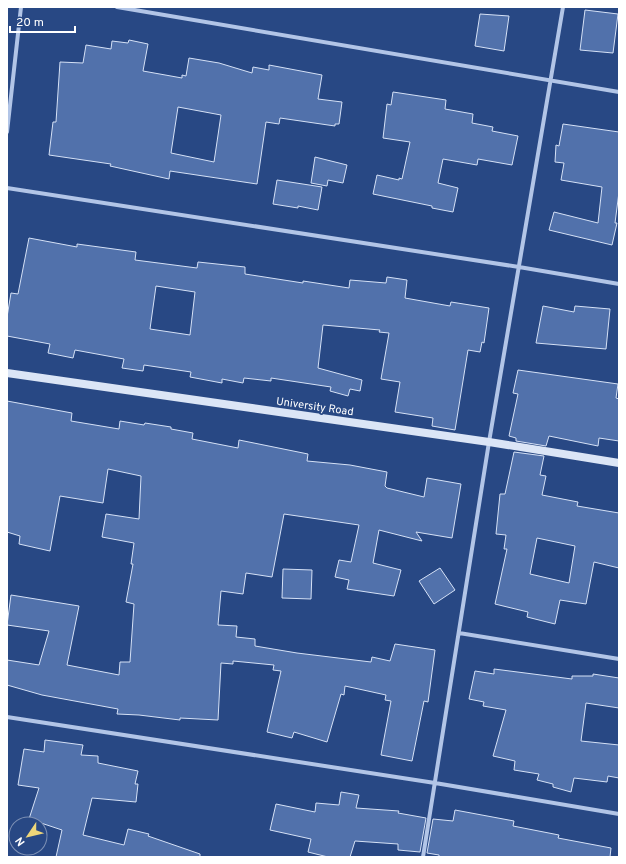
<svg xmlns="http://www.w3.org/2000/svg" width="626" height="864" viewBox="0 0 626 864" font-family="Overpass,sans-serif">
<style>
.building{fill:#5171ab;stroke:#d5e1f6;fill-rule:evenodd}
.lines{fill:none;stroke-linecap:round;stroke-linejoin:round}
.street{stroke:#b2c5e7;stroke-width:4}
.secondary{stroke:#dbe5f6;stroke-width:8}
.labels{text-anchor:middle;stroke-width:3.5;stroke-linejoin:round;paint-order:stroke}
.street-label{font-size:11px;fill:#fff;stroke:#284884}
</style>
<rect width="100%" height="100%" fill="#284884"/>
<path class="building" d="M585,10l33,4 -5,39 -33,-3z
M480,14l29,2 -5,35 -29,-5z
M129,40l19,4 -5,27 39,7v-3l4,1 3,-18 30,5 33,10 1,-6 16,3v-5l53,10 -4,24 24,3 -3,22h-4v2l-55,-8 -1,6 -13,-2 -9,62 -87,-13 -1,8 -59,-13 1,-2 -62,-9 4,-33h3l4,-60 23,1 3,-18 25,4 1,-8 16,2zM178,107l43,8 -7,47 -43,-9z
M393,92l53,8 -1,9 28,5 -1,9 21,4 -1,4 26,5 -6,29 -34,-6 -1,6 -34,-6 -5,24 20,5 -5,24 -21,-4v-2l-59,-12 4,-19 22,5v-2l3,1 8,-37 -27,-4 4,-34 4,1z
M563,124l56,8v60l-4,31h2l-5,22 -63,-15 5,-18 44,11 4,-36 -41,-7 3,-17 -9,-1 1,-17 3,1z
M315,157l32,8 -4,18 -15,-3 -1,6 -16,-3z
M277,180l45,7 -4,23 -20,-4v2l-25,-4z
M29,238l48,9v-3l59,8 -1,8 62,8 1,-6 47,5v7l58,9v-2l46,7 1,-8 36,3 1,-6 20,3 -2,18 45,8 1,-4 38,6 -5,35 -2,-1 -2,10 -12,-2 -13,80 -23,-4 1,-8 -38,-6 5,-30 -19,-3 8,-46 -10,-1 1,-2 -57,-5 -5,43 44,12 -2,11 -10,-2 -2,7 -18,-5 1,-4 -60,-9v3l-27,-3 -1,5 -21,-4v4l-32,-6 1,-5 -47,-7 -1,6 -21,-3 2,-9 -49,-9 -2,8 -25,-5 2,-9 -43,-8v-19l4,-24 7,1zM156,286l39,6 -5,43 -40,-6z
M543,306l31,6 1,-6 35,3 -4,40 -70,-6z
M518,370l100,14 -2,14 3,1v42l-20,-3 -1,8 -49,-10 -3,10 -30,-5v-3l-7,-2 9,-42 -5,-1z
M7,401l65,12 -1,8 48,8 1,-8 24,4 1,-2 26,4v2l22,4 -1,6 46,9 1,-8 69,14 -1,7 43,4 37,7 -2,14 2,2 37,9 3,-19 34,6 -9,54 -36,-6 6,9 -43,-11 -6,33 28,7 -7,26 -47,-7 2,-9 -14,-3 4,-17 12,2 8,-37 -75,-11 -12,63 -26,-4 -3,21 -22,-3 -3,34 19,1 -1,11 19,2v7l42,7 74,9 1,-5 18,4 5,-17 40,6 -7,52 -4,-1 -12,60 -31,-6 10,-54 -6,-1 1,-5 -41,-9 -1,9 -3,-1 -14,48 -33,-10 -2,6 -25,-6 14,-61 -8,-1 1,-5 -41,-4v3l-12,-1 -3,57 -38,-2v2l-41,-5 -22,-1 1,-5 -76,-14 -35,-10v-25l32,5 10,-34 -42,-6 4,-30 68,11 -12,59 52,10 1,-13h10l4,-58 -8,-2 7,-38h-2l3,-21 -32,-6 4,-23 33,5 2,-43 -33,-7 -5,34 -43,-7 -10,55 -31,-7 1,-8 -13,-4z
M514,452l30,4 -4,19 6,1 -4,19 36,7 -1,4 42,7v55l-25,-6 -8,42 -26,-4 -5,24 -28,-7 1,-5 -33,-8 12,-55h-3l2,-14 -10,-1 4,-40h5zM537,538l38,8 -6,37 -39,-9z
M440,568l15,22 -21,14 -15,-23z
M283,569l29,1 -1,29 -29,-1z
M494,669l78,10v-3h21v-2l26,4v30l-33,-5 -5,38 38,4v33l-11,-2 -1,6 -33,-4 -3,14 -18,-5v-3l-16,-4 2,-6 -25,-4 1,-9 -22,-5 13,-46 -23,-4 1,-4 -15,-3 6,-28 19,3z
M45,740l38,5 -2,10 17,1v7l40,8 -3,13h3l-2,18 -44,-4 -9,37 41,10 4,-16 21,5 -1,2 52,18v3h-144l6,-27 -33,-11 10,-31 -21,-3 6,-36 20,3z
M341,792l18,3 -3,13 43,3 -1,2 28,5 -6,34 -22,-2v-6l-43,-3 -5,16h-22l-20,-5 3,-13 -41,-9 6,-26 39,8 1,-9 23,2z
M455,810l59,11 -1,5 46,9 -1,3 53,10 -1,9h-171v-2l-12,-2 6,-34 20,2z"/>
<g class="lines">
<path class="street" d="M117,7l502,85
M7,132l14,-125
M7,188l512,79 100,17
M459,633l160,26
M7,717l428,66 184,31
M423,857l66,-415 74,-435"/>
<path class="secondary" d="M7,373l482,69 130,21"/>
</g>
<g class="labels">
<g class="street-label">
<text transform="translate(315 406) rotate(8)" y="4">University Road</text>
</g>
</g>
<rect width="626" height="864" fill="none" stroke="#ffffff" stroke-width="16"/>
<g transform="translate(28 836) rotate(235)"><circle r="19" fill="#284884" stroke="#7e91b5"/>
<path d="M0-3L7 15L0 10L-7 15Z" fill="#eed679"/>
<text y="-6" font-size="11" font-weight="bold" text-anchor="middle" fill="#ffffff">N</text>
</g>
<path d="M10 26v6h65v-6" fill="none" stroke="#ffffff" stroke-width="2"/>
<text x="16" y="26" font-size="12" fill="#ffffff" stroke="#284884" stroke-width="3" paint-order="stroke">20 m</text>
</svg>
